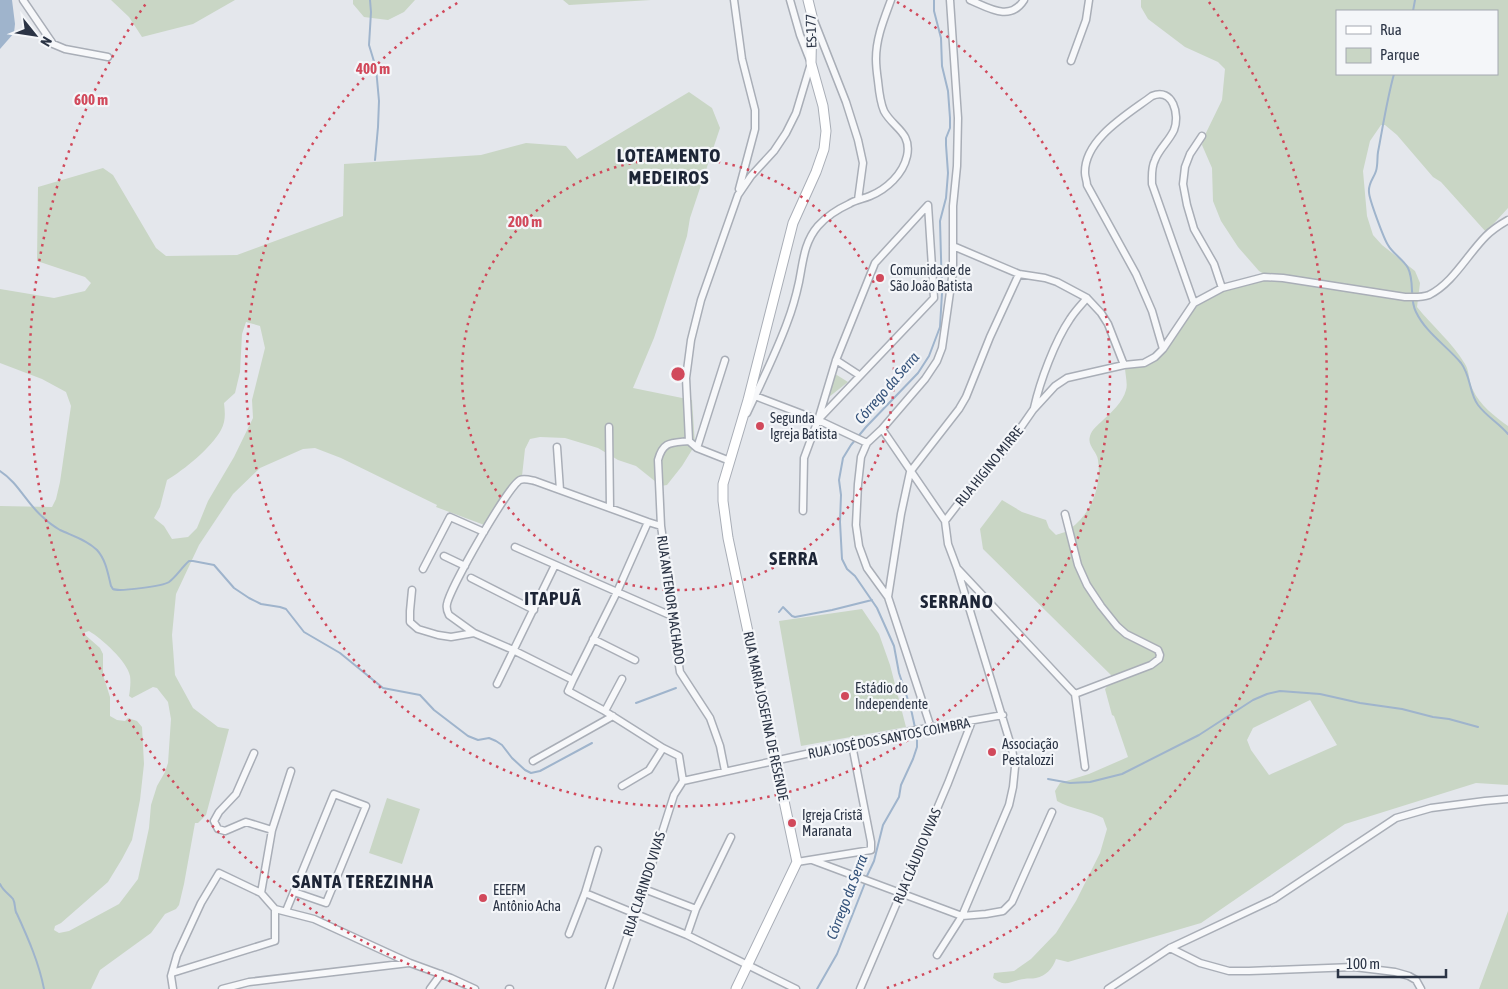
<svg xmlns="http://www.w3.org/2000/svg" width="1508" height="989" viewBox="0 0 1508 989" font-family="'Asap Condensed',sans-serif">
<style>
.green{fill:#c9d6c5;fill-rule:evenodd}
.water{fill:#9fb4cc}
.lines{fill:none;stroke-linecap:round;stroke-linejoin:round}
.stream{stroke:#9fb4cc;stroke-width:2}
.street-casing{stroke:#a9aeb7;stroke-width:9}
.secondary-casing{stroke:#a9aeb7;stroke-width:11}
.street{stroke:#f7f8fa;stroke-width:6}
.secondary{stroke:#fff;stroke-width:9}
.ring{fill:none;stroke:#d1495b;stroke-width:2.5;stroke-dasharray:2.5 5}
.poi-dot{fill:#d1495b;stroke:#f4f6f9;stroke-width:2}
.labels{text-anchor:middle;stroke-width:4.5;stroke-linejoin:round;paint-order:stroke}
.street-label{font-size:14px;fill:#2b3445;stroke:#f4f6f9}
.poi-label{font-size:14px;fill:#2b3445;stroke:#f4f6f9;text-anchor:start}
.water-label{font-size:15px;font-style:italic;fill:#34527a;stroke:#f4f6f9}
.district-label{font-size:19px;font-weight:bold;letter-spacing:1px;fill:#1d2536;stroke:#f4f6f9}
.centre{fill:#d1495b;stroke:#f4f6f9;stroke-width:2.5}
.ring-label{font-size:15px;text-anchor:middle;font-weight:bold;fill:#d1495b;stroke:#f4f6f9;stroke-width:4.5;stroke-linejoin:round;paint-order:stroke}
</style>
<rect width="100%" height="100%" fill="#e4e7ec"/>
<path class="green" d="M111,0h124l-42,24 -51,13 -13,-20z
M353,0h62l-11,12 -16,8 -24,-3 -11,-13z
M563,0h88l-82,5z
M1141,0h367v208l-22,24 -45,-50 -8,-5 -36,-42 -12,-10h-4l-11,16 -7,30 4,45 6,19 9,10 33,26 5,12 -3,24c15,19 35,35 48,57 5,8 3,17 8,26 6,14 22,27 35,36v359l-32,-2 -131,41 -144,99 -133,39 -12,-3c-3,9 -10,17 -20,19 -4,1 -8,0 -12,1 -14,2 -18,9 -31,-1l1,-5 20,-2 17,-12 25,-26 20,-32 24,-48 7,-24 -4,-11c-16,-8 -32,-9 -46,-17l-2,-10 5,-8 29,-9 39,-17 -14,-41 -2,-1 -7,-26 9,-11 -131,-129 -3,-20 22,-29 20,12 24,8 3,8 7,7c5,-2 11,-3 14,-6 21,-15 32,-43 28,-69 -1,-9 -11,-14 -8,-24 2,-7 8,-11 12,-15 9,-8 21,-19 24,-31 2,-6 -1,-16 -1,-23l32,-7 38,-56 32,-15 40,-13 -8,-5 -21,-24 -17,-26 -8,-20 -1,-33 -10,-23 2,-8 18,-37 3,-31 -7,-7 -33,-15 -37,-28 -7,-12zM1337,11h160v63h-160zM1310,700l27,45 -68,30 -18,-25 -4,-10 6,-12z
M689,92l23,16 8,20 -30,90 -3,18 -27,84 -6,18 -21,50 59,12 3,45 -13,21 -15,19 -6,1 -25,-20 -18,-6 -20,-12 -33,-10 -25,-1 -10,2 -5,10 -4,36 -7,3 -27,38 -51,-19 1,-2 -96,-47 -26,-10 -12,1 -43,19 -27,26 -34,51 -23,49 -4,41 3,40 18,33 25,19 11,2 -23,86 -8,8h-3l-11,61 -5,21 -3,4 -11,5 -14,19 -51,37 -9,19h-91v-483l52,1 4,-8 4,-17 11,-76 -5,-14 -24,-13 -42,-16v-74l54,9 31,-7 6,-8 -6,-6 -48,-16 1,-74 65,-19 10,7 43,73 10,8 71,-1 106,-39 1,-52 137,-9 45,-12 40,3 11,13zM246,322l14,4 5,22 -13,52 1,18 -19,39 -26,44 -11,27 -9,9 -16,2 -8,-13 -10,-8 6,-11 7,-27c17,-10 45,-33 54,-50 5,-9 4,-18 3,-27l11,-10 5,-21 2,-38zM89,631c13,8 38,30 41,45 1,6 0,14 -1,20l3,2 21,-11 4,1 11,14 3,17 -3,44 -3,9 -8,14 -6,19 -2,23 -11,51 -19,25 -50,27 -10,2 -5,-3 1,-4 6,-3 47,-41 14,-23 10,-19 8,-40 4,-36 -2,-37 -5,-6 -9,-3 -3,3 -8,-1 -7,-4v-19l-7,-22v-21l-3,-6 -17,-15z
M832,372l16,10 -28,22z
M862,609l17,25 11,31 16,62 -105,19 -22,-125z
M387,798l33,11 -18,55 -33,-11z
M1508,911v78h-29z"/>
<path class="water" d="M0,0h12l3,24 -1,9 -14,16z"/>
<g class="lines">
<path class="stream" d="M370,0l1,12 -2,33 7,23 3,33 -1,26 -3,33
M1413,11l2,-11
M1394,74c-7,25 -11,52 -16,78 -1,6 0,13 -2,19 -2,7 -8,12 -7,21 0,7 15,47 19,53 5,9 15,14 20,23 7,14 1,31 8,44 10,21 31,34 45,51 10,13 8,30 17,42 9,12 21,18 30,29
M0,471c19,12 27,34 45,48 4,4 10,8 15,11 13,6 27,10 37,20 9,10 11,24 14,36 1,1 1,2 2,3 6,3 50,-3 56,-7 8,-6 13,-15 20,-21h4l21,4 20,23 15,10 12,6 19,3 6,2 18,23 36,21 43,35 37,7 14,15 34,26 10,4 11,-2 7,3 6,4 10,13 13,12 6,3 9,-2 52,-28
M779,612l4,-5 9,9 3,1 37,-7 40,-10
M636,703l40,-15
M1048,779l22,4 20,-1 32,-8 77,-39 54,-35 14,-6 13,-3 40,3 40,9 42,6 31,8 16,2 29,8
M866,878l8,-17 9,-36 16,-28 2,-12 12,-26 4,-12v-10l-6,-28 -12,-36 -5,-27 -17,-38 -22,-32 -8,-7 -5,-10 -2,-37 1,-27 -2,-15 4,-22 8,-13 15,-18 52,-54 11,-17 11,-29 2,-34 -2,-72 6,-23 2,-25 -2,-28v-7l4,-10v-10l-2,-27 -6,-25 -1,-28 -7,-27v-11
M0,884c3,7 9,10 13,15 3,5 1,11 4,15 11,24 22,49 27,75
M817,989l20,-35 28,-71"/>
<defs>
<path id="street" d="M23,0l30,44 12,5 43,8
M734,0l8,59 13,51v19l-16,60
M970,0c19,8 40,22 54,0
M813,18l33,84 12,38 5,23 -5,37
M1071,61l15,-41 3,-20
M1202,136l-12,18 -5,13 -2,17 4,21 7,24 20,35 8,24
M953,246l66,28 26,4 12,4 30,16 14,15 7,11 16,41
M1163,349l-11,-38 -16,-37 -49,-89c0,-4 -2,-8 -2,-12 -1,-34 43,-59 67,-77 21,-9 28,19 22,34 -5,11 -15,19 -19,30 -4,8 -3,16 -3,24l42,119
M836,360l23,15
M755,396l63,24 49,23
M1034,408c6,-27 21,-67 36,-89 5,-8 11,-14 17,-21
M747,413c14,-30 29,-60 40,-90 5,-13 9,-27 12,-41 4,-20 5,-40 19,-56 8,-9 20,-17 31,-22 6,-4 14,-5 21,-8 17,-7 33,-22 37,-40 5,-24 -14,-28 -23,-45 -4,-9 -5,-20 -6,-30 -1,-7 -2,-15 -2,-22 0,-21 8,-40 15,-59
M609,427l1,81
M882,429l63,92 3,23 9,24 55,181 3,18 -2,20 -4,18 -47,111 -25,39
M689,441c-18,2 -26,0 -31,19l3,66 13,91 4,42 2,13 30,46 10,28 5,25
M557,447l3,43
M697,448l28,-88
M730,461l-33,-13 -8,-7 -3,-63 5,-38 10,-40 37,-105 13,-19 23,-25 12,-18 10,-20 15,-50 -11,-28 -10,-35
M803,511l1,-53 14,-38 18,-60 39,-97 53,-58 6,93 -116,122
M1065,514l13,51 9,20 14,21 16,20 9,8 32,16 2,5 -1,4 -8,6 -76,29
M945,521l20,-26 43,-49 25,-36 22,-24 12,-8 57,-13 20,-2 11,-6 8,-8 31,-46 28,-15 42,-11 19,1 122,19c8,0 16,1 24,-2 24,-12 38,-40 57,-59 6,-6 15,-12 22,-16
M515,547l159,70
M444,556l21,10
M423,569l27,-52 34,15
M958,569l117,125 10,73
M471,578l63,32
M412,590l-2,21v11l8,7 20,6 13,2 23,-4 37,16 62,31 -5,11 35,19 60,38 16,8 4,25
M888,597l13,-83 9,-42 49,-63 7,-12 24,-60 29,-63
M474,633l-25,-18c-2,-4 -3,-7 -2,-11 3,-16 61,-118 73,-124 4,-2 10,0 15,1l113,41 13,4
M593,639l42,21
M573,680l44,-88 31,-70
M497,684l58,-119
M605,711l17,-32
M931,728l-43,-131 -21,-29 -8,-22 -3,-21 2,-41 3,-27 6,-14 15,-14 43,-50 12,-18 5,-13 11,-77v-65l4,-40 1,-48 -8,-118
M254,753l-18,41 -17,18 -5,9 4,8 7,2 21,-9 26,8
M533,761l80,-45
M683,781l228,-50 92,-16
M622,786l27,-16 14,-22
M812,860l150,56 24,-2 17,-3 9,-9 40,-90
M797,862l74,-12v-8l-19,-97
M644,889l52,20
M261,893l11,-63 19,-59
M585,893l102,42 109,54
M275,909l39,10 96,44 41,15 24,11
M286,911l48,-117 32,12 -40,97 -32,-11
M569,934l16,-41 13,-43
M687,935l9,-26 35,-72
M1170,948l30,15 29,8h20l105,-4 41,5 14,4 7,4 5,9
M172,973l103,-32v-32
M173,989l-2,-13 6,-21 24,-52 18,-30 42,20 14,16
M222,989l27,-7 160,-19
M430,989l11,-15
M509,989h1
M609,989l35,-100 30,-94 9,-14
M860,989l88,-206 24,-62
M1108,989l62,-41 104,-49 122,-81 35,-10 54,-7 23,-2"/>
<path id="secondary" d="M736,989l61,-127 -69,-324 -5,-37v-17l25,-84 45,-177 23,-51 8,-23 2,-18 -3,-25 -12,-43 1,-47 -4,-16"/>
</defs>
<use href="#street" class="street-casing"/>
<use href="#secondary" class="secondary-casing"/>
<use href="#street" class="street"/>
<use href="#secondary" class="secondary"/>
</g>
<g class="ring">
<circle cx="678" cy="374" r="216"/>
<path d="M897 2A432 432 0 1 1 459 2"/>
<path d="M472 989A648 648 0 0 1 147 2M1209 2A648 648 0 0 1 884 989"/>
</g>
<g class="poi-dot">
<circle cx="880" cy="278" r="5"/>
<circle cx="760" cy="426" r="5"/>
<circle cx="845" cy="696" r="5"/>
<circle cx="992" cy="752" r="5"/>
<circle cx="792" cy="823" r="5"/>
<circle cx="483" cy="898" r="5"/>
</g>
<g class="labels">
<g class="street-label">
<text transform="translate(811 31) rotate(-92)" y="5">ES-177</text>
<text transform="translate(989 466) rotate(-51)" y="5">RUA HIGINO MIRRE</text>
<text transform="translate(671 600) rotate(82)" y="5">RUA ANTENOR MACHADO</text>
<text transform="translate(766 716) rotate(78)" y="5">RUA MARIA JOSEFINA DE RESENDE</text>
<text transform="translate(889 738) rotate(-11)" y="5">RUA JOSÉ DOS SANTOS COIMBRA</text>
<text transform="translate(917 856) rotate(-67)" y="5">RUA CLÁUDIO VIVAS</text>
<text transform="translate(644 884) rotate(-72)" y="5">RUA CLARINDO VIVAS</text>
</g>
<g class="poi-label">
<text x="890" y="275">Comunidade de<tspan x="890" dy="16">São João Batista</tspan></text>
<text x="770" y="423">Segunda<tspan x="770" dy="16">Igreja Batista</tspan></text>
<text x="855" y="693">Estádio do<tspan x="855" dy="16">Independente</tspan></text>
<text x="1002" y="749">Associação<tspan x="1002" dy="16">Pestalozzi</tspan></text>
<text x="802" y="820">Igreja Cristã<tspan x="802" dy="16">Maranata</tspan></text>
<text x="493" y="895">EEEFM<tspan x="493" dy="16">Antônio Acha</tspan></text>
</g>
<g class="water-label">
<text transform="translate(887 388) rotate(-49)" y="5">Córrego da Serra</text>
<text transform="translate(847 897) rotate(-69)" y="5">Córrego da Serra</text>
</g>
<g class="district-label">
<text x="669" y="162">LOTEAMENTO<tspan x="669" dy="22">MEDEIROS</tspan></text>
<text x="794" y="565">SERRA</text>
<text x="553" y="605">ITAPUÃ</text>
<text x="957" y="608">SERRANO</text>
<text x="363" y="888">SANTA TEREZINHA</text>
</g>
</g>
<circle cx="678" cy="374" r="8" class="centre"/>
<g class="ring-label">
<text x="373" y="74">400 m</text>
<text x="91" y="105">600 m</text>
<text x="525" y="227">200 m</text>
</g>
<rect x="1336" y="10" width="162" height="65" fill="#f4f6f9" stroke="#a4a8b1"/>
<rect x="1346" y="26" width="25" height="8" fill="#ffffff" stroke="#a4a8b1"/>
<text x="1380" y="35" font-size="15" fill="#2b3445">Rua</text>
<rect x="1346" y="48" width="25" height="15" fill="#c9d6c5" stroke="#a4a8b1"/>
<text x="1380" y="60" font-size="15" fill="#2b3445">Parque</text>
<g transform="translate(35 35) rotate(120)" stroke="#f4f6f9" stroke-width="4" paint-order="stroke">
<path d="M0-4L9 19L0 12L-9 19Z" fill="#2b3445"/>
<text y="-8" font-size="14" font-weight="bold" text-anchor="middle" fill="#2b3445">N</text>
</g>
<path d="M1338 969v8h108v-8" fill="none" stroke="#2b3445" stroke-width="2.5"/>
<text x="1346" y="969" font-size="15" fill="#2b3445" stroke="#f4f6f9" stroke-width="4" paint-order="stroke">100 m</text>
</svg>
